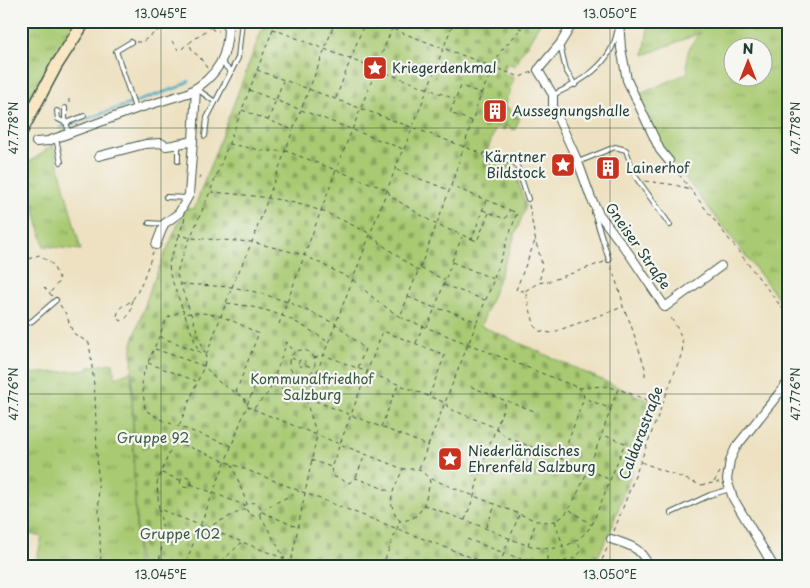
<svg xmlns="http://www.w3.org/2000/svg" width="810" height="588" viewBox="0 0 810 588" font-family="'Playpen Sans',sans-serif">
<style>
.grass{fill:url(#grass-tufts);stroke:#648453;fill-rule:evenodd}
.cemetery{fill:url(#cemetery-stones);stroke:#648453}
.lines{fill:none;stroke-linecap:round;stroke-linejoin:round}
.stream{stroke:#46acc5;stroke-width:2.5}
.lane-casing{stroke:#3e5649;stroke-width:6}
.street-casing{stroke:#3e5649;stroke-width:10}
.secondary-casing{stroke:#3e5649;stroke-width:14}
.path{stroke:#3e5649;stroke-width:1;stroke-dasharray:4 4;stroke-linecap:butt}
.lane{stroke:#fff;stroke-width:4}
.street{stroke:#fff;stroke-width:8}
.secondary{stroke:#f9e7c3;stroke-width:11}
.ticks{fill:none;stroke:#1f3d34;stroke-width:1;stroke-opacity:0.45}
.labels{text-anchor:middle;stroke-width:4.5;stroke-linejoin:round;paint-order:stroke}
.poi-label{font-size:14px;fill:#1f3d34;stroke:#f6f6f2;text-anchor:start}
.street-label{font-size:14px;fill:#1f3d34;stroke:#f6f6f2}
.park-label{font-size:14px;fill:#3b5940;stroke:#f6f6f2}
.neatline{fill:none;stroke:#1f3d34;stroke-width:2}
.ticks-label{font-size:12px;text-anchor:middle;fill:#1f3d34}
</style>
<defs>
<pattern id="grass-tufts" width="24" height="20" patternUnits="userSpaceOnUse" patternTransform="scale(1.25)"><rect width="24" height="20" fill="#a9ca72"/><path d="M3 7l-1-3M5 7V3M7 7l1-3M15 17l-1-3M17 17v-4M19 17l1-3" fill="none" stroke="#89a55e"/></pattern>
<pattern id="cemetery-stones" width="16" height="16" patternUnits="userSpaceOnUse" patternTransform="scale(1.25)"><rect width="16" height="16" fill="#a9ca72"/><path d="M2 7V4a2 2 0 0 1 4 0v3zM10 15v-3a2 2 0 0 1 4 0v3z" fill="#89a55e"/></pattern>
</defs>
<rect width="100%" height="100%" fill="#f6f6f2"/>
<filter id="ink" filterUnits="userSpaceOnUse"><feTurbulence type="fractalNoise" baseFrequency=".02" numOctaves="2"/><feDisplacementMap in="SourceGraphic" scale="10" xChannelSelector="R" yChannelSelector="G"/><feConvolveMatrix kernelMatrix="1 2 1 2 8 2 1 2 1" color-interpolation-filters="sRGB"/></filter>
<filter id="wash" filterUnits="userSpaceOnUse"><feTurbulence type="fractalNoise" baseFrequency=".0096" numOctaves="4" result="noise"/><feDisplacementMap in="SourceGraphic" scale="20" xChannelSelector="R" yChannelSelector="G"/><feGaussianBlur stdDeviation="1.12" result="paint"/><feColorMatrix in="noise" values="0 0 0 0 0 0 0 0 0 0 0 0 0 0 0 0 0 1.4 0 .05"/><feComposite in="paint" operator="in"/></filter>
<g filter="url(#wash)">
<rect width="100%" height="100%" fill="#ede1c1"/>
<path class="grass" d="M21,21h54l-25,42 -29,52z
M649,21h140v291l-126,-163 -25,-54 50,-22c-3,-19 0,-26 12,-40l-56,22zM732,48h30v30h-30z
M53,145l28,105 -37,-4 -20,-80z
M113,363l2,15 16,-7 6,196h-102l7,-30 -21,-5v-9l8,-32 -8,-2v-108l5,-7 62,-4v-3z"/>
<path class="cemetery" d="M265,21h276l-13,23 -9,12 -4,10 -8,-3 -4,10 11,5 -10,29 7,3 -1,3 10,4 -5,13 -9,-4 -1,4 -9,-3 -11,30 28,9 13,40 -45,120 175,78 -45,125 -18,38h-454l-5,-85 -2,-138 20,-60 33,-76 9,1z"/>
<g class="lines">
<path class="stream" d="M60,128l119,-41 10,-6"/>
</g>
</g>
<g filter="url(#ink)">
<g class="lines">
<defs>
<path id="lane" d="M131,42l-15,9 19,57
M560,45l6,25 9,15
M221,62l10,10
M197,89l18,13
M553,95c28,-13 58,-30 64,-63
M65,108v10l4,15
M57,111l1,8 8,4 18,-7
M205,136l2,-18 31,-60 4,-37
M56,138l5,24
M486,155l30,8 12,36
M178,161v-17
M578,162l37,-15 11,3 9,26 35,49
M166,197l22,1
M594,212l15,48
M149,223l15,1
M21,326l11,-5 24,-21
M671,513l39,-18 20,-6"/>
<path id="street" d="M574,21l-14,23 -22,26 15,25v12l25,55 13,36 8,16 31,41 35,52 56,-41
M619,21l2,27 6,32 33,70 9,11
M36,142l12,-1 88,-32 52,-16c31,-17 41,-38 40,-72
M99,156l46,-12 16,-1 5,3 7,-1 20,-4 3,-52
M156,245l8,-21 15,-11 10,-18 4,-54
M611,539c23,8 27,7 39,28
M774,567l-41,-69 -6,-18 3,-20 6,-13 53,-66"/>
<path id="secondary" d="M21,132l35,-66 29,-45"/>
</defs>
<use href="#lane" class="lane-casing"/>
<use href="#street" class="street-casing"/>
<use href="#secondary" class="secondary-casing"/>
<path class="path" d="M207,21l6,9 6,1
M276,21l-3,8 95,37
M371,21l149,56 12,-5
M504,21l18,8
M273,29l-63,163 -31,72 -2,11 29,81 26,-69 20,-45 41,-112
M172,41l7,10 10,-8
M136,42h6l29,-21
M379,61l16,-40
M207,68l-8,-12 -6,-4 -4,-9 22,-16
M257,70l224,83
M384,72l-3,6 -15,-6 5,-13 16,6 -3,7 71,27
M249,90l154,59 -96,249 -35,-13
M336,98l29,-77
M69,99v4
M242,110l51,20 32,-81 10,-28
M268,121l15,-40
M472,121l-22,-8 11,-27 20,7
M229,144l36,7h21l102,39 2,6 47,29 35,14 14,-39 -35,-14
M404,149l50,-128
M674,168l115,149
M397,170l52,20
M199,179l2,-7
M645,181l31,4 16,6
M211,192c37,3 75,6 110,19 16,6 31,14 46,21l2,3 49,36 2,-3 25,12
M529,205c2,11 4,22 6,33 3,17 11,24 4,43
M483,210l22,9 5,-9 -23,-10
M185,218l-6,17 12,3 61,4 52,13 49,25 23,20 24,17 18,-46
M21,226l6,-4
M179,236l-10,27 1,12 13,35
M472,239l5,2 12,-28
M452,261l10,-24
M21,262l18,-7 13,9 8,16 -10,13
M452,262l42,17 -17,43 -32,-13 -1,1 -9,-2z
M604,262l-54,19 -12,2 -13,8 10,36 4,4 12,2 72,-26
M611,266l11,33 1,8 7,15 15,46v8
M420,268l31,-82 30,-92 20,-43 27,-30
M494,278l23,-65 -7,-3
M181,284l51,3 28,6 28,9 48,22 29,25 -7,19
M444,285l41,15
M44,287l8,9
M524,291l-8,-1 19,-49
M408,297l27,11 -8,19
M132,300c0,10 -1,16 -11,21l-4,-5c3,-13 8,-9 15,-16 8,-8 17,-37 21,-48
M227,303c45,6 63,13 101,39
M60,305l6,9 7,19 16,10 2,14 4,38 6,172
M185,315l13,35
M400,317l179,71 4,5 1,5 27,11c-8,21 -34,97 -49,108 -8,6 -16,5 -25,4l-108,-43
M279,324l57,-154 38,-95
M25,332l1,31
M160,337l38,14 8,5 -2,10 -25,60
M416,343l7,-17
M155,349l49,17 17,18 23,14 3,8
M289 363a13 13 0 1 1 26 0a13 13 0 1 1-26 0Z
M291,358l8,3
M314,358l10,-3 43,17 -36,96 2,8 16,7 7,-5 36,14
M298.5 363a3.5 3.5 0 1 1 7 0a3.5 3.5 0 1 1-7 0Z
M148,363l48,18
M306,365l8,3
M303,376l4,28 10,31 86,34h16l10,9 1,5c-5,19 -7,37 -30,38 -16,-20 -6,-31 3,-52
M288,377l4,-4
M579,388l24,-2 15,3
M236,392l22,-57
M429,396l16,-41 -62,-24 -16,41 79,31 2,5 48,20 10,9 82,32 22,11
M308,398l121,48
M507,401l30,11
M247,405l7,-16
M611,408l7,-19 32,12 3,6 -14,36 -5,2 -8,-2
M253,409l64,26 -12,58 -131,-52 -17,42 2,26 146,58
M381,427l17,-42
M232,446l-68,-25 -19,-11 -3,-29 2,-9 23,-54 16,-8 1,4c30,-5 52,8 77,21
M562,458l22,-60
M311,460l20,7
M641,462l60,23 18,-3
M232,464l15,40 -1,5 3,5 5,2 6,-2 2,-4c-3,-7 -8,-9 -15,-6
M419,468l58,-146
M162,473l18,7
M180.5 482a5.5 5.5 0 1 1 11 0a5.5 5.5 0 1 1-11 0Z
M356,477l9,-22
M714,482l6,-10
M191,484l55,22
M424,505c21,8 41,15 61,23 38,16 76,38 107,-3l33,-82 -22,-8
M262,510l37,-19
M570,510l22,15
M262,512l35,15
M260,515l25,44
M519,515l-15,38 18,6 25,4v-13
M465,520l9,-24 6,-25 26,-70 -39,-16
M555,521l8,25
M486,527l9,-21
M206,528l39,-19
M614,531l68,-178c3,-16 -5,-25 -13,-38
M467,539l37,14 -5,14
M528,545l8,-23
M160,558l19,8
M186,562l61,-156 6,3 16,-17 18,-50 8,11
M548,563c11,-1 27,-1 33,-12l-3,-10
M158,567l6,-32 -5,-26
M179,567l1,-3 4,-2 4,1 2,4
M216,567l25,-24
M290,567l15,-74 191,74
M382,567l18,-46
M599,567l9,-21"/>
<use href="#lane" class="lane"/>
<use href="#street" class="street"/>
<use href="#secondary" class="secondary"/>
</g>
</g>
<path class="ticks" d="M161,21v546M610,21v546M21,128h768M21,394h768"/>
<defs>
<symbol id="sight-square" viewBox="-11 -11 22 22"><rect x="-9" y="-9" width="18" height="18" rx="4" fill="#c8321e" stroke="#f6f6f2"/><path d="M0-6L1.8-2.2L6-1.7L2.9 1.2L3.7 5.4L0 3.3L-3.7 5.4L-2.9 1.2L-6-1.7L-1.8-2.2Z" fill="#fff"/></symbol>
<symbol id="building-square" viewBox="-11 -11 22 22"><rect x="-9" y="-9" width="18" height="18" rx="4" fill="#c8321e" stroke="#f6f6f2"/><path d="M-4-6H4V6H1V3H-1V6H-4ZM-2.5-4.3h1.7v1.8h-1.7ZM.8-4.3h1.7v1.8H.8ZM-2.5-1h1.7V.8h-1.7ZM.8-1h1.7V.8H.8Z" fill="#fff"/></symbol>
</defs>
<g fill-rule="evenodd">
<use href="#sight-square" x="361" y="54" width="28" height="28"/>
<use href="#building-square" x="481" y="97" width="28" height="28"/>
<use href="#sight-square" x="549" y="151" width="28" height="28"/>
<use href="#building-square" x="594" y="154" width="28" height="28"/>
<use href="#sight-square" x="436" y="445" width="28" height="28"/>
</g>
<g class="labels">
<g class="poi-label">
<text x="392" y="73">Kriegerdenkmal</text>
<text x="512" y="116">Aussegnungshalle</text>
<text x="546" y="162" text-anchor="end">Kärntner<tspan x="546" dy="16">Bildstock</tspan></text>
<text x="626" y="173">Lainerhof</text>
<text x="468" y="456">Niederländisches<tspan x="468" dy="16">Ehrenfeld Salzburg</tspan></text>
</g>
<g class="street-label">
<text transform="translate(638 246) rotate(55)" y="5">Gneiser Straße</text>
<text transform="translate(641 433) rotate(-69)" y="5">Caldarastraße</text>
</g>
<g class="park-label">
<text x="312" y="384">Kommunalfriedhof<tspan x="312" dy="16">Salzburg</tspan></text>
<text x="153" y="443">Gruppe 92</text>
<text x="180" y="539">Gruppe 102</text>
</g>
</g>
<rect width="810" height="588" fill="none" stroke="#f6f6f2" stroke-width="55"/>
<g transform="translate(748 62)"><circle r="24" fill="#f6f6f2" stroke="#a0aca6"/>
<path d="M0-4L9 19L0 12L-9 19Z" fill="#c8321e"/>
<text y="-8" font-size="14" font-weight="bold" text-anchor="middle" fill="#1f3d34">N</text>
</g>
<rect x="28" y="28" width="754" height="532" class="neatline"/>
<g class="ticks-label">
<text x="161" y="18">13.045°E</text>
<text x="610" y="18">13.050°E</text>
<text transform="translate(14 128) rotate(-90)" y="4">47.778°N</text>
<text transform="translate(796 128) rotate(-90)" y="4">47.778°N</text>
<text transform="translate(14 394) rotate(-90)" y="4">47.776°N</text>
<text transform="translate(796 394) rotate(-90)" y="4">47.776°N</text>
<text x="161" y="579">13.045°E</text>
<text x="610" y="579">13.050°E</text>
</g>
</svg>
